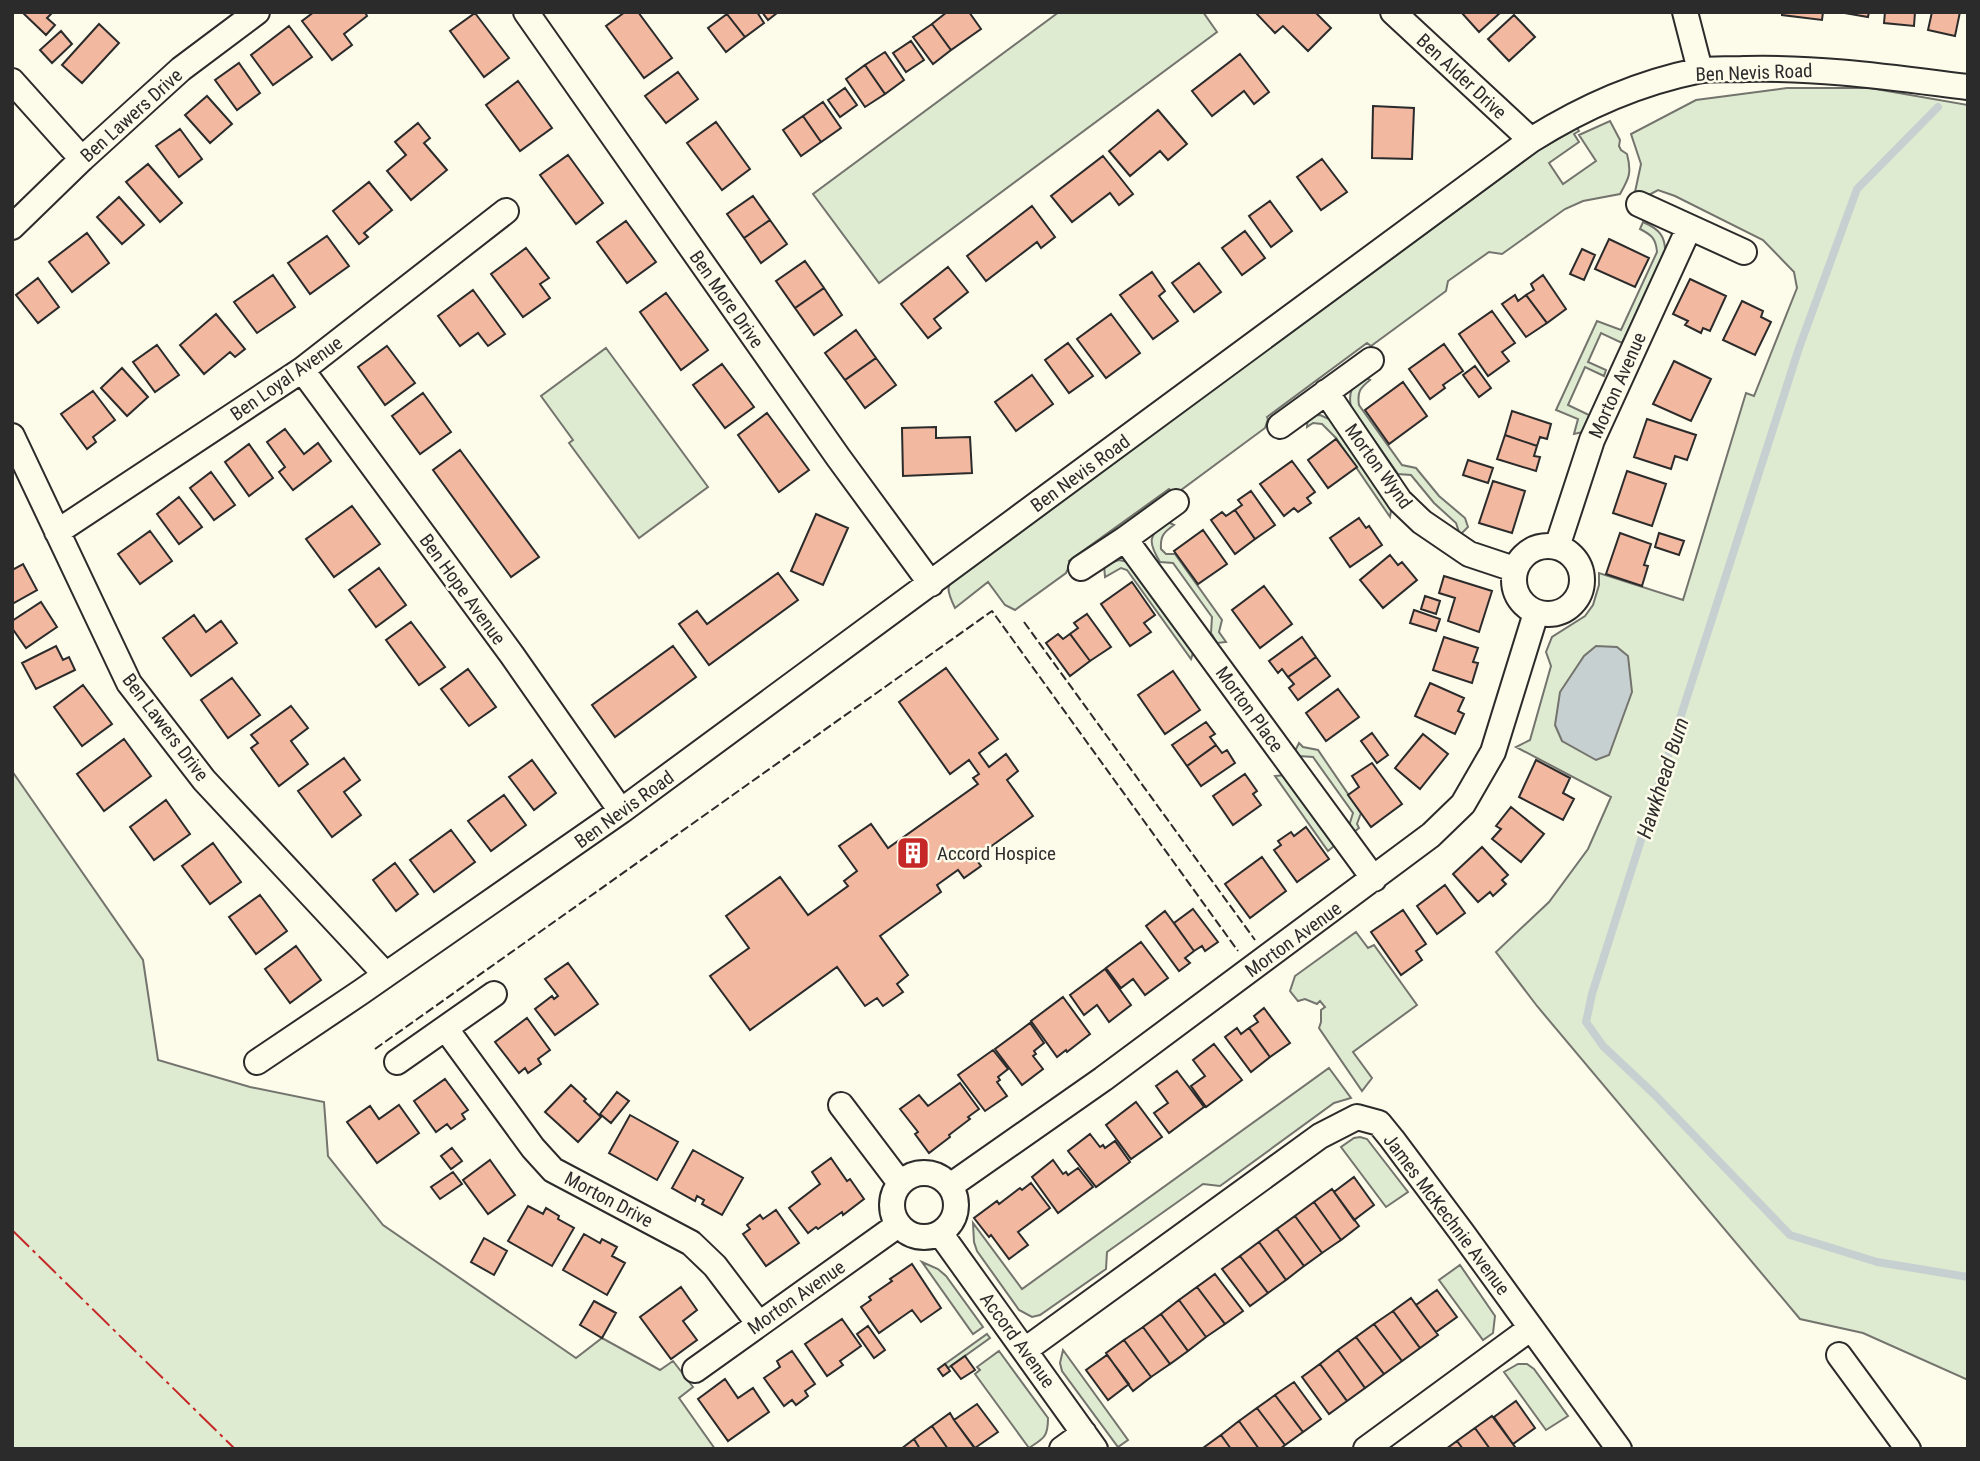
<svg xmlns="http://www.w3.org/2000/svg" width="1980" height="1461" viewBox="0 0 1980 1461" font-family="'Roboto Condensed',sans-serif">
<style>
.green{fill:#deebd1;stroke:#74746e;stroke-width:2}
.water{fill:#c7d0d0;stroke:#74746e;stroke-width:2}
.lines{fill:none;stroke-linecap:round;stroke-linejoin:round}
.stream{stroke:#c7d0d0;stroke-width:8}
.building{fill:#f2b8a0;stroke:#2b2b2b;stroke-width:2}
.street-casing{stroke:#2b2b2b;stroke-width:28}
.street{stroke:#fdfbea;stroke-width:24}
.fence{stroke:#2b2b2b;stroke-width:2;stroke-dasharray:9 3.5;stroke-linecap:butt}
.power{stroke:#c62828;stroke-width:2;stroke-dasharray:24 5 3.5 5;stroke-linecap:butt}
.labels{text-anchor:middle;stroke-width:5;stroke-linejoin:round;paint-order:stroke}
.street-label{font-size:19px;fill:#2b2b2b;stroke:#fdfbea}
.poi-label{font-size:19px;fill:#2b2b2b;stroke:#fdfbea;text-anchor:start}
.water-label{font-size:21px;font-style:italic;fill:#2b2b2b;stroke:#fdfbea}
</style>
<rect width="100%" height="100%" fill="#fdfbea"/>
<path class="green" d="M1059,12h144l14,20 -338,251 -66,-89z
M1787,88h83l98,17v1275l-105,-47 -63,-14 -263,-313 -41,-54 53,-50 39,-53 23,-52 -95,-50 14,-7 21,-74 -5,-14 6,-15 33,-21 8,-11 6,-20v-12l84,27 63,-207 8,3 43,-108 -3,-16 -31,-32 -88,-44 -17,-6 -13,7 -10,-5 6,-28 -10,-30 65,-34z
M1610,121l10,19 -1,6 2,4 6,4c5,19 2,24 -7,40l-37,7 -18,8 -63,45 -13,-2 -41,29 -2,10 -75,55 -4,-3 -100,74 1,2 -3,9 -84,62 -8,2 -4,-3 -100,72 1,3 -4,9 -51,37 -10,-5 -17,-23 -33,26c-11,-23 -8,-22 8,-41l404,-290 169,-125 41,-24 2,3 -5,3 5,8 -30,21 14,21 33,-23 -17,-26z
M1643,222c16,7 23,14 22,32l-43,89 -21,-10 -13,29 18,8 -2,6 -19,-9 -17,38 21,10 -6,17 -9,2 4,-15 -22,-9 41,-89 24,9 36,-78c-1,-13 -5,-17 -17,-23z
M606,348l102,139 -69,51 -70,-95 4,-3 -32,-44z
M1363,376l7,4c-10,8 -13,12 -11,25l43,60 14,3 23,28 26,22 3,9 -8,8 -4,-12 -22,-20 -23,-28 -13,-1 -47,-67c-3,-15 1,-21 12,-31z
M1320,415l9,4 9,7 54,79 -2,12 -54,-79 -14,-14 -9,-1 -6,4 1,-11z
M1166,521l8,4c-10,7 -14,11 -13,24l5,5h9l47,66 -3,12 7,10 -9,1 -6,-10 1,-16 -39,-54 -13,-1c-12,-20 -12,-26 6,-41z
M1119,560l9,2 66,88 -3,9 -64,-89 -6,-2 -16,9 -1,-12z
M1299,743l4,4 15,3 43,63 -4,11 2,4 -5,4 -5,-6 4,-13 -40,-56 -14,-1 -4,-5z
M12,771l131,189 15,100 92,27 74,15 4,54 55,69 193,133 26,-20 58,32 13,-9 20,26 -14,11 36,51h-703z
M1285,775l49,71 -6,5 -53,-75z
M1356,932l12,16 6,-3 43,60 -64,47 19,26 -10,13 -43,-63 2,-6v-12l4,-3 -5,-6 -3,3 -12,-5 -7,2 -8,-10 5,-15z
M1329,1068l22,30 -17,5 -114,83 -17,-2 -96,68 -1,17 -66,46 -8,2 -13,-7 -42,-59 -3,-9 -1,-19 49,66z
M1360,1137l7,2 41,53 -22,15 -45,-60 13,-9z
M922,1262l16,7 8,7 37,51 -10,7z
M1460,1265l35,51 -2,17 -10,7 -44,-60z
M987,1334l3,4 -42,30 -3,-4z
M1063,1350l65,90 -10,7 -56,-76 -2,-8z
M999,1351l49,67c0,19 -4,20 -19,30l-54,-74 5,-4 -3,-3z
M1518,1364h9l7,5 34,47 -22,14 -42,-58z"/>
<path class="water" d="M1596,646l21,1 11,9 4,36 -23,63 -13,5 -34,-19 -7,-16 5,-33 24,-36z"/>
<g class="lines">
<path class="stream" d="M1938,107l-81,82 -58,159 -158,492 -49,154 -6,28 17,24 51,48 136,141 87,27 91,15"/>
</g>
<path class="building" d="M22,12h31l-6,6 8,7 -9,10z
M314,12h51l2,4 -23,18 8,11 -20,15 -30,-39z
M625,12h13l34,46 -28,20 -38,-52z
M729,12h28l7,11 -19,14 -18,-23z
M762,12h15v1l-9,7z
M947,12h22l12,17 -30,21 -19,-26z
M1255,12h60l16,16 -23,23 -25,-25 -8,7z
M1461,12h40l-22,20z
M1782,12h41l-1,8 -40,-5z
M1839,12h30l-1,5z
M1885,12h30l-1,14 -30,-3z
M1932,12h28l-5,24 -27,-6z
M475,13l34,45 -25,19 -34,-46z
M727,14l18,23 -19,15 -18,-24z
M1514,15l21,22 -26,24 -21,-22z
M99,24l20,19 -37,40 -20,-18z
M932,24l19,26 -18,14 -20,-27z
M289,26l23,31 -39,28 -22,-30z
M61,31l11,13 -20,19 -12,-13z
M911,41l13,19 -18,12 -13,-19z
M885,52l19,28 -19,14 -20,-29z
M1240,54l29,38 -15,12 -10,-13 -32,25 -20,-25z
M239,63l21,30 -23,17 -22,-30z
M865,65l20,29 -20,13 -19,-28z
M678,72l20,27 -32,24 -21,-27z
M518,81l34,47 -32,23 -34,-46z
M845,88l12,17 -17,12 -12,-17z
M207,96l25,28 -22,19 -25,-28z
M823,102l18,26 -20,14 -18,-26z
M1373,106l41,2 -2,51 -40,-1z
M1158,110l29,34 -19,16 -8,-9 -30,25 -21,-25z
M803,116l18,26 -20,14 -18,-26z
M716,122l34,47 -28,21 -35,-47z
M418,123l12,15 -6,5 23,27 -36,30 -24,-29 19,-16 -11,-13z
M180,129l22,30 -23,18 -23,-31z
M568,155l35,48 -27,21 -36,-49z
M1103,156l30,38 -14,11 -9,-12 -38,29 -21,-26z
M1322,159l25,33 -26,18 -24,-33z
M148,164l34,39 -22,19 -34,-40z
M369,182l23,28 -28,23 4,4 -9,7 -26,-33z
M753,196l17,24 -26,18 -17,-24z
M119,197l25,28 -22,19 -25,-27z
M1270,201l22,30 -21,16 -22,-31z
M1032,206l23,31 -14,11 -4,-6 -51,39 -19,-25z
M770,220l17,24 -26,19 -17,-25z
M626,221l30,41 -29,21 -30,-41z
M1245,231l20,27 -23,17 -20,-27z
M87,233l22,30 -37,29 -23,-30z
M327,236l22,30 -39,28 -22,-31z
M1609,239l40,19 -14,29 -40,-18z
M526,248l23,30 -9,6 10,14 -27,19 -32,-43z
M1582,249l13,6 -11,25 -14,-6z
M805,261l19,27 -29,20 -19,-27z
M1199,263l22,29 -27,20 -22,-29z
M948,267l20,25 -34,27 7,9 -13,10 -27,-34z
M1152,272l13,19 -6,5 19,25 -25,18 -33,-44z
M273,275l22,32 -38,26 -23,-31z
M1543,275l23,34 -19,14 -21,-28 8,-5 -3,-6z
M38,278l21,29 -21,16 -22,-28z
M1690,279l36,17 -16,35 -7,-3 -2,5 -16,-8 3,-4 -15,-7z
M824,288l18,27 -28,20 -19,-27z
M473,290l32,44 -17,12 -10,-13 -18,13 -22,-30z
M666,293l42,57 -27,20 -41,-58z
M1515,295l3,6 8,-6 21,28 -21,14 -24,-33z
M1742,301l21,10 -2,6 10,5 -16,33 -32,-15z
M1492,311l23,32 -13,9 7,9 -21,15 -29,-42z
M216,314l29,35 -10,8 -5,-5 -26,22 -24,-29z
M1111,314l29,39 -34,25 -29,-39z
M856,330l20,28 -31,22 -20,-27z
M1068,343l25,33 -24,17 -24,-33z
M1444,344l19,27 -20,14 2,3 -15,11 -21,-30z
M157,345l22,30 -24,17 -22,-30z
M387,346l28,37 -30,22 -27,-38z
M876,358l20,27 -31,23 -20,-28z
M1674,361l37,18 -20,42 -38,-17z
M722,364l32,43 -29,21 -32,-43z
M1475,366l16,22 -12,9 -16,-22z
M122,368l26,29 -21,19 -26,-28z
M1032,375l21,29 -37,27 -21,-29z
M1403,382l24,34 -38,28 -24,-34z
M93,391l22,29 -22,17 3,5 -9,7 -26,-35z
M423,393l28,39 -31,22 -28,-38z
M1512,411l39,13 -4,15 -7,-2 -3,9 -32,-11z
M767,413l42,57 -30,22 -41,-57z
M1647,419l49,16 -9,25 -12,-4 -4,13 -37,-12z
M936,427v11l34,-1 2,36 -69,3 -1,-48z
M285,429l19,25 14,-11 13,18 -38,29 -14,-18 6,-5 -18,-25z
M1505,435l32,11 -3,10 6,1 -4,14 -39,-12z
M1336,439l21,28 -29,21 -20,-28z
M249,444l24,34 -24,18 -24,-34z
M460,450l79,107 -28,20 -78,-107z
M1468,460l25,8 -5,15 -25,-8z
M1292,461l23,31 -8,6 4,5 -13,9 -4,-4 -10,8 -24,-32z
M1627,471l39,13 -14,42 -39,-13z
M211,472l24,33 -21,15 -24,-32z
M1493,481l32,10 -13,42 -33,-10z
M1251,491l24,34 -20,14 -20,-29 7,-5 -4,-5z
M179,497l23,30 -23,17 -22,-30z
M352,506l28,38 -46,33 -28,-38z
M1235,510l20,29 -20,15 -24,-34 11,-8 4,4z
M816,514l32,14 -25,57 -32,-14z
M1359,518l7,10 3,-2 13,19 -32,22 -20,-29z
M1203,530l24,34 -29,20 -24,-33z
M150,531l22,30 -32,23 -22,-30z
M1620,533l31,11 -7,21 4,1 -6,20 -36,-12z
M1659,533l25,8 -5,14 -24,-8z
M1390,555l8,10 4,-3 15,18 -34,28 -23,-28z
M23,564l14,26 -25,14v-34z
M379,568l27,37 -30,22 -27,-37z
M778,573l20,27 -89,65 -30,-41 18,-13 10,13z
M1444,576l48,15 -13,41 -31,-11 7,-23 -16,-5z
M1132,582l23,33 -11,8 7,9 -21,14 -29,-42z
M1264,586l28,38 -32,24 -28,-38z
M1425,596l15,5 -4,13 -15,-5z
M41,602l16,25 -31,21 -14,-20v-7z
M1414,610l26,9 -4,12 -26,-8z
M1087,614l24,33 -21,14 -20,-27 8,-6 -4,-5z
M194,615l12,17 15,-11 16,22 -46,33 -28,-38z
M411,622l34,45 -26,18 -33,-45z
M1058,634l5,5 7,-5 20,27 -20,15 -24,-33z
M1302,637l14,20 -28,20 -6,-8 -4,4 -9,-12z
M1444,637l34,11 -5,14 5,1 -6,20 -39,-13z
M56,646l7,14 6,-3 6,13 -39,19 -14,-26z
M673,646l23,31 -81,60 -23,-32z
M1316,657l14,19 -32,24 -9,-12 5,-4 -6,-7z
M946,668l52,71 -19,14 10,14 17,-13 12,17 -11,9 26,36 -58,42 6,8 -17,12 -6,-8 -21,15 4,7 -61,44 28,39 -11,9 6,8 -20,14 -6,-8 -12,8 -28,-39 -87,63 -40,-54 39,-28 -23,-32 54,-39 28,38 40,-29 -4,-5 13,-10 -18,-25 32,-22 17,24 90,-64 -5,-6 6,-4 -10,-14 -19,14 -51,-72z
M468,669l28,38 -27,19 -28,-37z
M1173,671l27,39 -35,24 -27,-39z
M232,678l28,37 -32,23 -27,-38z
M1430,683l34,15 -6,13 6,3 -9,20 -40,-18z
M83,685l29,39 -30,22 -28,-39z
M1338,689l21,28 -33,24 -20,-28z
M291,706l17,22 -17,13 17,23 -29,22 -28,-38 7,-5 -7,-8z
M1206,722l9,12 -5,3 6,8 -29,21 -15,-21z
M1372,733l16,22 -11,8 -16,-22z
M1423,734l25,20 -28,35 -25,-21z
M124,739l27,37 -47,35 -27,-37z
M1216,745l6,8 5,-3 8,13 -34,23 -14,-20z
M344,758l16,22 -16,12 17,23 -29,22 -34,-46z
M532,760l24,33 -22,17 -25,-33z
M1536,760l34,18 -7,15 11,6 -11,21 -44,-23z
M1372,763l30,41 -31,23 -23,-32 11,-8 -7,-11z
M1245,774l12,17 -4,3 8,11 -28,20 -20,-29z
M504,795l22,30 -35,26 -23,-30z
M166,800l24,34 -36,26 -24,-33z
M1511,807l33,27 -23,28 -29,-23 9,-10 -5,-3z
M1306,827l23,32 -32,23 -23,-32 7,-5 -3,-4 13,-9 3,4z
M451,830l24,32 -41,30 -24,-32z
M213,843l28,39 -31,22 -28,-38z
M1482,847l26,28 -6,5 4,4 -13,12 -3,-4 -12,10 -25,-28z
M1262,857l24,34 -36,27 -25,-34z
M395,863l23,31 -22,17 -23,-31z
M1445,885l20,28 -28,21 -20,-28z
M260,895l27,36 -31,23 -27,-37z
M1193,909l25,33 -13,9 -3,-5 -8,5 -20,-28z
M1403,910l23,34 -10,7 6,9 -21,15 -30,-43z
M1165,911l29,40 -9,7 5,5 -11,8 -33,-45z
M1141,942l27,36 -23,17 -12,-16 -12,9 -15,-20z
M296,946l25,34 -31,23 -25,-34z
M568,963l30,41 -43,31 -20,-26 17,-13 2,3 4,-3 -13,-17z
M1105,969l26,36 -22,17 -12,-17 -13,10 -14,-20z
M1063,997l27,37 -23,18 -1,-2 -9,7 -26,-36z
M1264,1008l26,35 -20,14 -21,-29 9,-6 -4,-6z
M527,1018l23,32 -12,9 3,5 -13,9 -3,-5 -6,5 -24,-31z
M1030,1023l14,20 -10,8 2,3 -3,2 10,13 -21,16 -27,-36z
M1237,1028l4,6 8,-6 21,29 -19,15 -26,-35z
M1214,1044l28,36 -36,27 -15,-21 14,-10 -12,-16z
M993,1050l15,19 -10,8 2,3 -3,2 10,14 -22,15 -27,-36z
M1177,1071l27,36 -35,26 -15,-20 14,-10 -12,-17z
M445,1079l23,31 -6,4 3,5 -14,10 -4,-5 -11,8 -22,-31z
M960,1083l19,26 -11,8 2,2 -21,16 1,2 -21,16 -14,-19 3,-2 -18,-23 19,-14 9,11z
M571,1085l15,14 -2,2 17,16 -23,25 -33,-30z
M617,1092l12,9 -18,22 -11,-9z
M1136,1102l26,35 -31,22 -25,-34z
M399,1105l20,28 -42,30 -30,-41 23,-16 9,13z
M630,1115l48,27 -21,38 -48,-27z
M1090,1134l10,13 3,-2 2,3 10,-7 15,21 -34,25 -28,-36z
M452,1148l10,13 -11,8 -10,-13z
M693,1150l50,28 -21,37 -20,-11 2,-4 -7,-4 -2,5 -23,-13z
M831,1158l16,23 3,-2 14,20 -21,16 -1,-3 -24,17 -2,-2 -8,6 -19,-25 31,-24 -8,-12z
M490,1160l25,35 -27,19 -25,-34z
M1053,1160l10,14 3,-2 2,3 10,-7 15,19 -35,26 -26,-36z
M453,1172l9,12 -22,15 -9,-12z
M1354,1177l20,28 -20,15 -20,-28z
M1031,1183l19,25 -32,24 10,13 -19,14 -18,-24 -2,2 -15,-19 23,-17 2,3 21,-16 2,2z
M1332,1189l27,37 -18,14 -27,-38z
M1314,1202l27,38 -19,13 -27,-37z
M528,1206l15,8 3,-6 13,8 -1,3 16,9 -22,38 -44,-25z
M776,1210l23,33 -33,23 -23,-32 7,-5 -3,-4 13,-10 3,4z
M1295,1216l27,37 -18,13 -27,-37z
M1277,1229l27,37 -18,14 -27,-38z
M584,1234l16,9 2,-4 15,8 -5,9 13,7 -18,32 -44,-25z
M484,1238l23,13 -13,24 -23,-13z
M1259,1242l27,38 -18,13 -28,-37z
M1240,1256l28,37 -18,13 -28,-37z
M912,1264l29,44 -20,14 -9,-12 -33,23 -18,-26 10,-7 -2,-3 23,-16 -2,-2z
M1215,1274l28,37 -18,13 -28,-37z
M681,1287l16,23 -14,11 14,19 -26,19 -31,-42z
M1197,1287l28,37 -19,13 -27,-37z
M1437,1290l20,27 -21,15 -20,-27z
M1411,1298l27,37 -18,13 -27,-37z
M1179,1300l27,37 -18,14 -27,-37z
M594,1301l22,12 -14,25 -22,-13z
M1393,1311l27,37 -18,13 -28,-37z
M1161,1314l27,37 -18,13 -27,-37z
M842,1319l19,27 -21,15 3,4 -16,11 -22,-32z
M1374,1324l28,37 -18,13 -28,-37z
M868,1326l17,24 -11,8 -17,-24z
M1143,1327l27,37 -19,13 -27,-37z
M1356,1337l28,37 -19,14 -27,-38z
M1124,1340l27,37 -18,14 -27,-38z
M1338,1350l27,38 -18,13 -27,-37z
M792,1351l23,33 -10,7 3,5 -12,9 -4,-5 -8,6 -20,-28 16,-11 -3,-6z
M1107,1355l22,29 -21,16 -22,-30z
M965,1356l10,14 -14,9 -10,-13z
M945,1364l5,7 -7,5 -5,-7z
M1320,1364l27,37 -18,13 -27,-37z
M725,1379l13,19 15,-10 16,24 -41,29 -30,-42z
M1294,1382l27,37 -18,13 -28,-37z
M1275,1395l28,37 -18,13 -28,-37z
M1516,1401l19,27 -22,16 -19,-27z
M977,1404l21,28 -23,16 -21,-28z
M1257,1408l28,37 -5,4h-21l-20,-28z
M950,1413l4,7 21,29h-27l-16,-23z
M1492,1416l23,31 -2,2h-23l-15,-21z
M1239,1421l20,28h-28l-10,-14z
M932,1426l16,23h-28l-6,-10z
M1475,1428l15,21h-27l-6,-8z
M1221,1435l10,14h-28v-1z
M914,1439l6,10h-19z
M1457,1441l6,8h-17z"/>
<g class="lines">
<defs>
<path id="street" d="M526,12l312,445 93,127
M1393,12l138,128
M1685,12l15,58
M12,81l70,78
M1639,204l105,48
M12,227l70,-68 99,-90 76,-57
M302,370l210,285 109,156
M1326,392l74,109 22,21 47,32 45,15
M1280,426l91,-66
M12,436l117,247 75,97 181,194
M57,532l245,-162 204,-159
M1125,539l249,340
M1514 580a34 34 0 1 1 68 0a34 34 0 1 1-68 0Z
M1557,547l35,-107 97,-212
M1081,568l44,-29 51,-37
M446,1029l87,119 20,22 138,73 24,23 44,58
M257,1062l104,-70 260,-181 910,-671c51,-32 107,-57 166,-69 16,-3 33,-1 48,-2 75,-2 149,9 223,18
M397,1062l97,-68
M841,1105l59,78
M892 1205a32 32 0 1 1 64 0a32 32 0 1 1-64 0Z
M950,1186l153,-107 328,-244 32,-31 30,-52 43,-139
M940,1233l155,216
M1025,1350l295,-214 37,-19 22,6 13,16 71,95 156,215
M1839,1355l69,94
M695,1370l203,-145
M1062,1449l22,-16
M1366,1449l165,-121"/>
</defs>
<use href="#street" class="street-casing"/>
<use href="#street" class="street"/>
<path class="fence" d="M1024,622l231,318
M375,1049l617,-438 246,340"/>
<path class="power" d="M12,1230l223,219"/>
</g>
<defs>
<symbol id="building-square" viewBox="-11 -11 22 22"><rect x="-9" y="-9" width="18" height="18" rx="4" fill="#c62828" stroke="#fdfbea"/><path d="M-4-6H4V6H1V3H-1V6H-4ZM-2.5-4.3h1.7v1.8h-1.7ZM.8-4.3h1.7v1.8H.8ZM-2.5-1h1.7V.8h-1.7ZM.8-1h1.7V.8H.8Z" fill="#fff"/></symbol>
</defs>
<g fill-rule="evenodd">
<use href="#building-square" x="894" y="834" width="38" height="38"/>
</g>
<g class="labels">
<g class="street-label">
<text transform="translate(1754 72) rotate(-2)" y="7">Ben Nevis Road</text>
<text transform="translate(1462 76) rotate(43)" y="7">Ben Alder Drive</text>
<text transform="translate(131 115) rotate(-42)" y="7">Ben Lawers Drive</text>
<text transform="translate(727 299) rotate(55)" y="7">Ben More Drive</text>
<text transform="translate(286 378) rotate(-35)" y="7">Ben Loyal Avenue</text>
<text transform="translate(1617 385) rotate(-66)" y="7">Morton Avenue</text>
<text transform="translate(1379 466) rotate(54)" y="7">Morton Wynd</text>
<text transform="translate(1080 473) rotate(-36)" y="7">Ben Nevis Road</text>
<text transform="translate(463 589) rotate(54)" y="7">Ben Hope Avenue</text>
<text transform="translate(1250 709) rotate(54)" y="7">Morton Place</text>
<text transform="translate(166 727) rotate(53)" y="7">Ben Lawers Drive</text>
<text transform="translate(624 809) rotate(-36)" y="7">Ben Nevis Road</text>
<text transform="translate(1293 939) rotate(-36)" y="7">Morton Avenue</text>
<text transform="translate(609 1199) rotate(28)" y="7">Morton Drive</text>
<text transform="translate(1447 1214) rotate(53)" y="7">James McKechnie Avenue</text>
<text transform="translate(796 1297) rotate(-35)" y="7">Morton Avenue</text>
<text transform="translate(1018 1340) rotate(54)" y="7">Accord Avenue</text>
</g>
<g class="poi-label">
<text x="937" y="860">Accord Hospice</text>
</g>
<g class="water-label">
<text transform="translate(1663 778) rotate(-72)" y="7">Hawkhead Burn</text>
</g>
</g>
<rect width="1980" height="1461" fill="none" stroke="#2b2b2b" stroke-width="28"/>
</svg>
